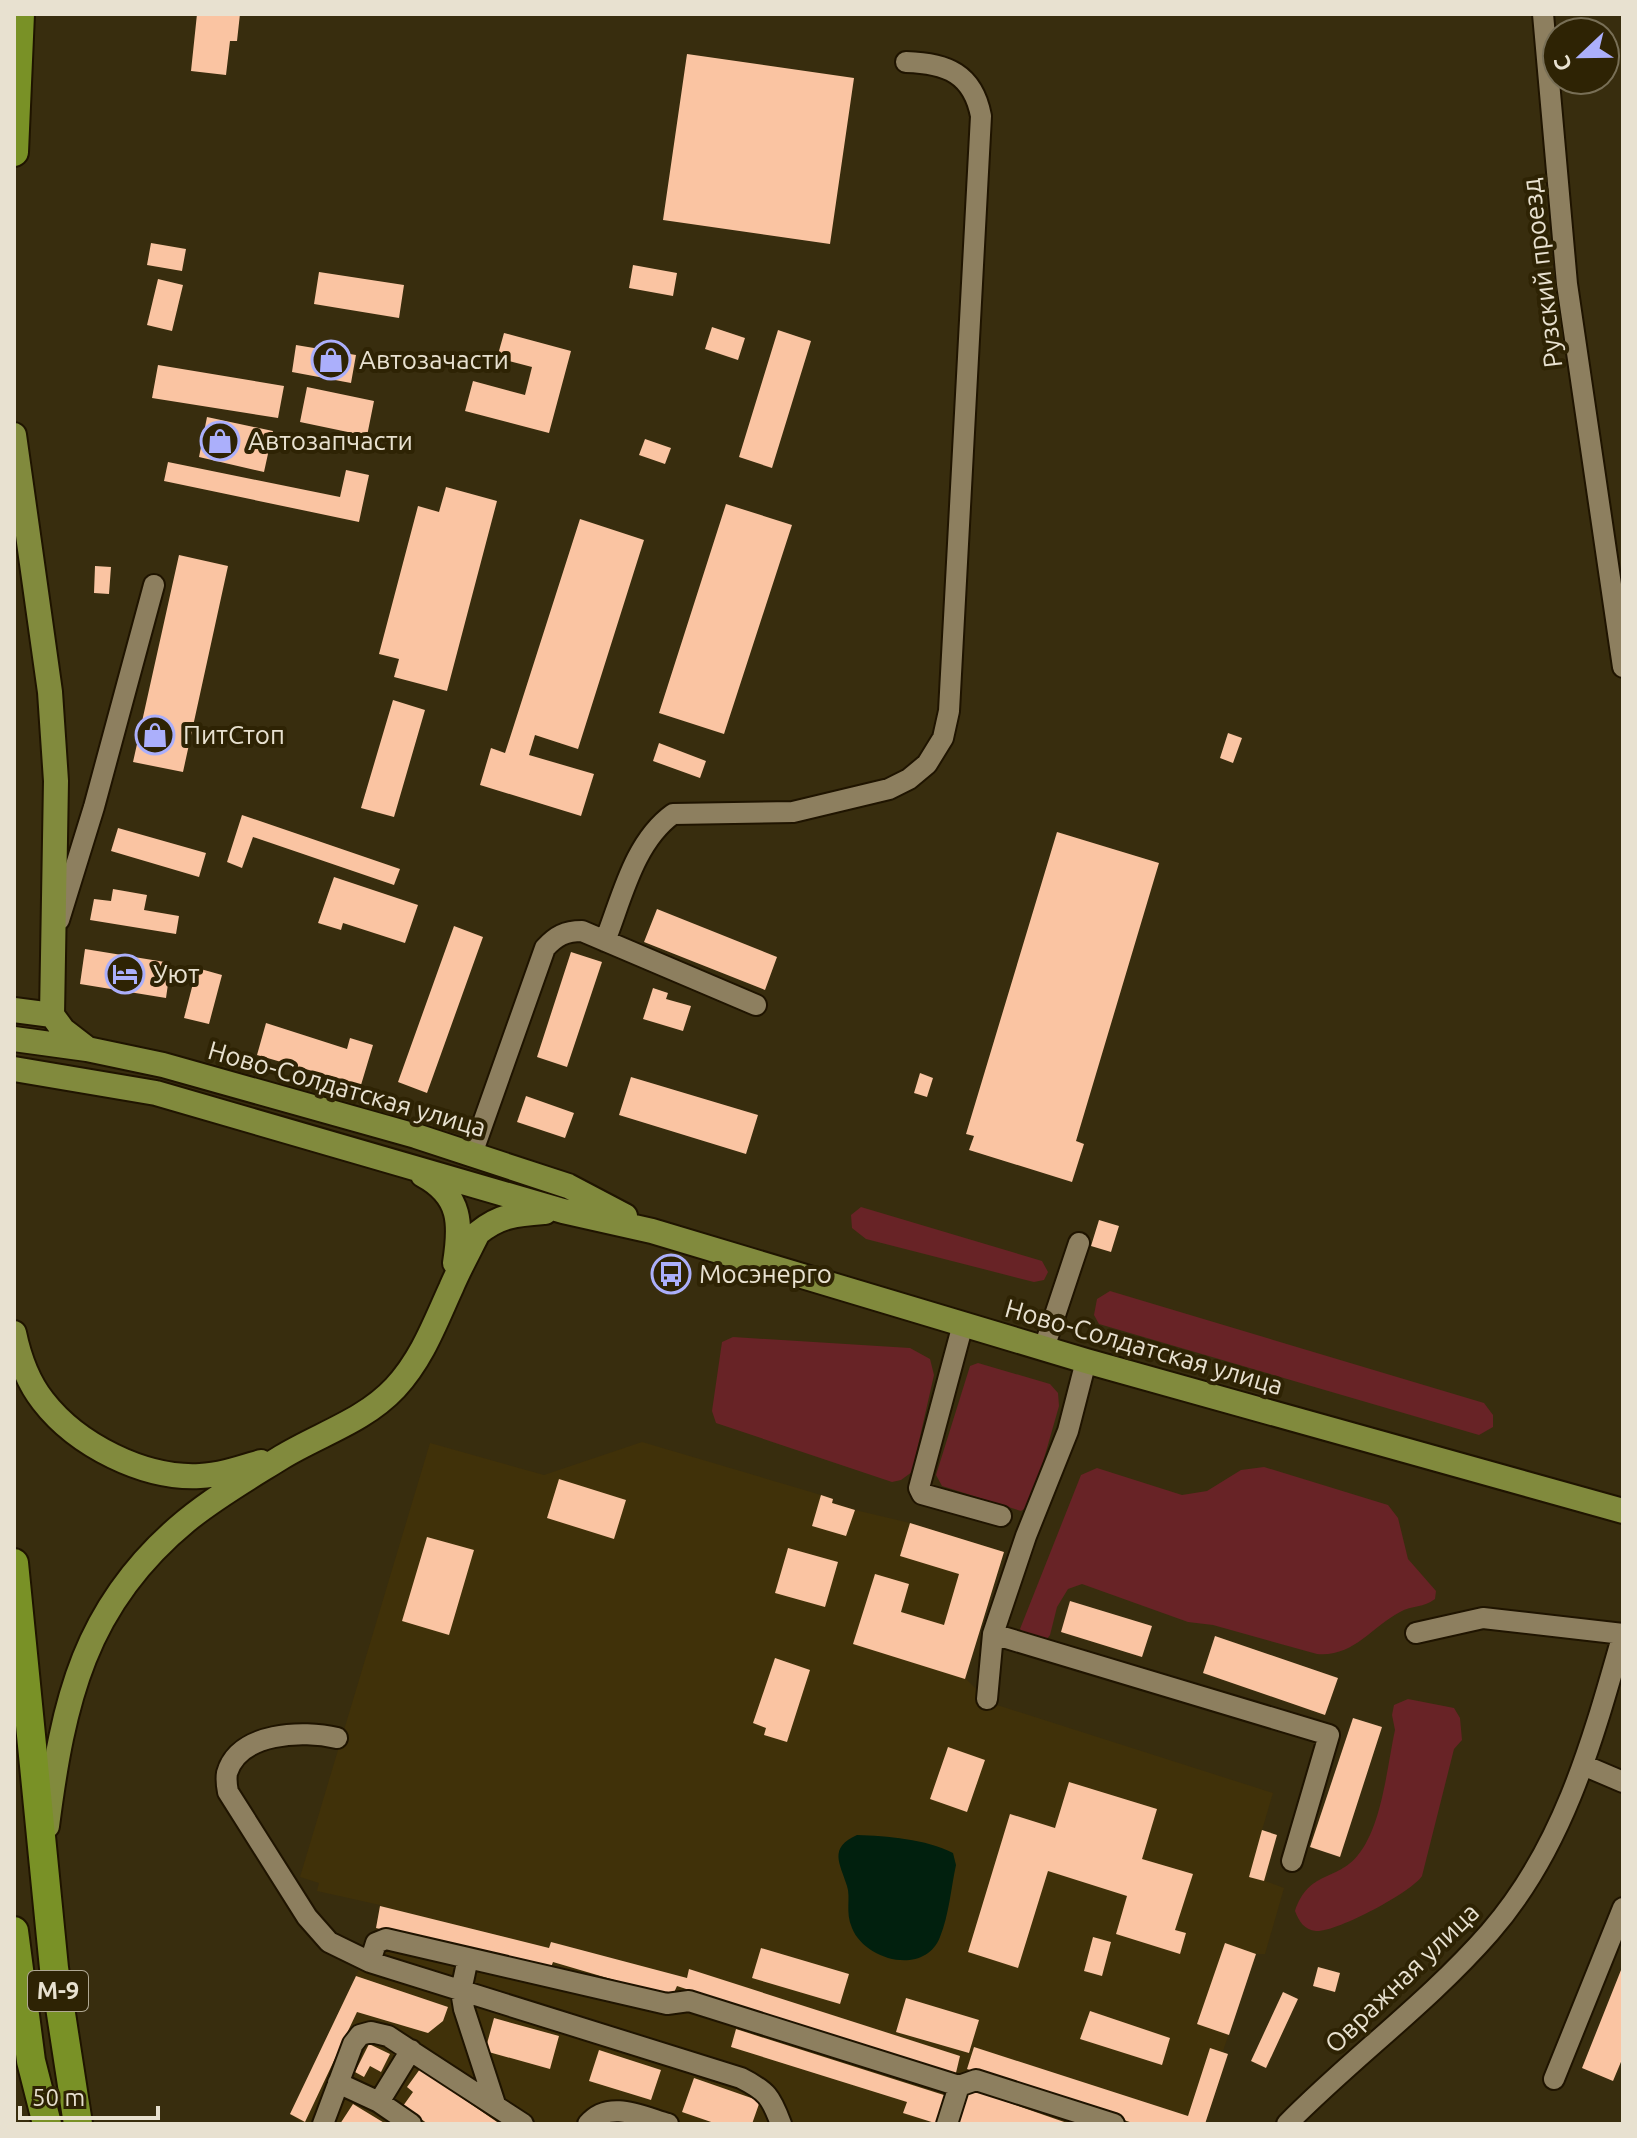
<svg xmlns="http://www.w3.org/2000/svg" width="1637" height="2138" viewBox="0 0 1637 2138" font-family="Ubuntu,sans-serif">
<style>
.built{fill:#403109}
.green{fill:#682326}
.water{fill:#01200e}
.building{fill:#fac4a2}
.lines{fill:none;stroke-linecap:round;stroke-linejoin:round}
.minor-casing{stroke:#1f1400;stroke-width:24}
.major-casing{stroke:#1f1400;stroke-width:28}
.highway-casing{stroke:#1f1400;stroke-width:32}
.minor{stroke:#8d7f5f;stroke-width:20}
.major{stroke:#818a3d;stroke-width:24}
.highway{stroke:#799126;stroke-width:28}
.labels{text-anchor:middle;stroke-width:8;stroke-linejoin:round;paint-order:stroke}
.shield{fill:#2e2304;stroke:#b0a893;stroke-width:2}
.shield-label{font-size:24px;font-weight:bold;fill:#e8e1d0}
.street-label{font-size:26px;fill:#e8e1d0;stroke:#2e2304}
.poi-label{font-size:26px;fill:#e8e1d0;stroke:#2e2304;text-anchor:start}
</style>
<rect width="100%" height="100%" fill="#382d0e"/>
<path class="built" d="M642,1442l179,53 12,4v4l22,7 55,13 94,29 -39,126 16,16 13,10 279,89 -11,37 15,5 -12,46 19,7 -19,66h-9l-33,97 5,3 -23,70h-901l-14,-10 66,-138 20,-48 4,-23 -63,-14 2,-8 -19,-6 130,-434 114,32z"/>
<path class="green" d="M861,1207l181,54 6,11 -4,8 -10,2 -168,-43 -14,-11 -1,-13z
M1110,1291l374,112 9,12v12l-14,8 -380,-111 -5,-9 3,-16z
M733,1337l177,11 20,11 4,16 -22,97 -11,8 -9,2 -176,-59 -4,-12 10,-69z
M978,1363l72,21 8,9 1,13 -28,98 -10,7 -79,-25 -6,-11 34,-109z
M1264,1467l124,38 10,13 10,41 28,32 -1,8c-11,9 -23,6 -35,13 -30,16 -46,45 -83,42l-104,-29 -25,-3 -106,-38 -14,5 -11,18 -7,28 -6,8 -14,-2 -10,-12 61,-154 16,-7 85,27 25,-4 34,-21z
M1408,1699l46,9 6,10 2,22 -8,9 -32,127c-10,16 -87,57 -106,55 -12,-1 -17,-10 -21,-20 14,-41 41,-29 63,-56 24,-29 29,-88 37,-125l-3,-15 2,-10z"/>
<path class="water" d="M857,1835c30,1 69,4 96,18l3,12c-5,23 -7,50 -16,72 -15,39 -75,24 -88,-9 -7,-16 -1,-30 -5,-42 -7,-23 -19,-38 10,-51z"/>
<path class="building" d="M197,14h43l-3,27h-7l-4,34 -35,-4z
M687,54l167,24 -24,166 -167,-24z
M151,243l35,6 -4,22 -35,-6z
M633,265l44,8 -4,23 -44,-8z
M319,272l85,13 -5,33 -85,-14z
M158,279l25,6 -11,46 -25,-6z
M712,327l33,11 -7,22 -33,-11z
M778,330l33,11 -39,127 -33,-11z
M504,333l67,18 -22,82 -84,-22 8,-30 52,14 7,-28 -35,-9z
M296,345l60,10 -5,28 -59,-11z
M158,365l126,21 -6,32 -126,-20z
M307,387l67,14 -7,35 -67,-14z
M207,417l66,14 -9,41 -65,-15z
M645,439l26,9 -6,16 -26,-9z
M168,462l172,35 6,-27 23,5 -10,47 -195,-41z
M446,487l51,14 -50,190 -53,-14 5,-18 -20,-5 39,-148 21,6z
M726,504l66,21 -68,209 -65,-21z
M580,519l64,21 -66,209 -43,-14 -6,20 65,19 -13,42 -101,-31 11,-37 14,5z
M179,555l49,11 -45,206 -50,-10z
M95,566l16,1 -2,27 -15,-1z
M393,700l32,10 -31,107 -33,-9z
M1228,733l14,5 -9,25 -13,-5z
M659,743l47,18 -6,17 -47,-17z
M242,815l158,54 -6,16 -141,-48 -11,31 -15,-6z
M118,828l88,25 -7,24 -88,-26z
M1057,832l102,31 -83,278 8,3 -12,38 -103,-32 5,-14 -8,-2z
M334,877l84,28 -13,38 -62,-20 -2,7 -23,-7z
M113,889l34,6 -3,15 35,6 -3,18 -86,-14 4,-21 17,2z
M657,909l120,48 -12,33 -121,-48z
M454,926l29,11 -56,156 -29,-11z
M85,949l86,14 -5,35 -86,-14z
M571,952l31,10 -35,105 -30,-10z
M197,968l25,7 -13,49 -25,-6z
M653,988l15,5 -2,6 25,7 -8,25 -40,-12z
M266,1023l81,26 3,-11 23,7 -12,40 -104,-30z
M920,1073l13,5 -6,19 -13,-4z
M631,1077l127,38 -12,39 -127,-39z
M526,1096l48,17 -9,25 -48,-16z
M1099,1220l20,6 -8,26 -20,-6z
M559,1479l67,21 -12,39 -67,-21z
M821,1495l12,4 -1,4 23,7 -9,26 -34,-10z
M910,1523l94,29 -39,127 -112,-35 22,-70 34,10 -8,28 43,13 15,-51 -59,-18z
M427,1537l47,13 -25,85 -47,-14z
M788,1548l50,14 -13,45 -50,-14z
M1070,1601l82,25 -10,31 -81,-25z
M1215,1636l123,42 -13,37 -122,-42z
M775,1658l35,12 -23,72 -23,-7 2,-7 -13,-5z
M1353,1718l29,9 -42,130 -30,-10z
M948,1747l37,13 -18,52 -37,-13z
M1069,1782l88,27 -15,50 51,15 -18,56 11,3 -6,21 -64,-20 11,-38 -79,-25 -30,97 -50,-16 42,-138 45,14z
M1262,1830l15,5 -13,46 -15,-4z
M380,1906l169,42 2,-6 136,36 2,-9 271,87 -5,21 -278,-91 -5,11 -119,-35 -3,8 -174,-42z
M1093,1937l18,5 -9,34 -18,-5z
M1225,1943l31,11 -27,81 -32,-11z
M761,1948l88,26 -9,30 -88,-26z
M1623,1965v92l-10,24 -31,-13z
M1318,1967l22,6 -5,19 -22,-6z
M356,1976l92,31 -5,14 -15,12 -71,-21 -52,110 -15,-8z
M1283,1992l15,7 -32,69 -15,-7z
M906,1998l73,22 -10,33 -73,-21z
M1090,2011l80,27 -8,27 -82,-26z
M494,2018l65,18 -9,33 -65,-18z
M736,2029l211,67 -9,28 -35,-11 4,-11 -176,-55z
M369,2044l21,10 -9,18 -11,-6 -6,11 -9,-5z
M974,2047l214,69 22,-68 18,6 -23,70h-69l-169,-55z
M599,2050l62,20 -10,30 -62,-19z
M420,2069l80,55h-72l-25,-18 10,-14 -6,-5z
M694,2078l66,23 -8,23h-35l-35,-12z
M967,2088l103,36h-116z
M353,2104l33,20h-46z"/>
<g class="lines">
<defs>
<path id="minor" d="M1543,14l24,270 56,383
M59,920l35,-113 60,-222
M605,941c17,-43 29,-99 68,-127l120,-2 96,-23 20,-10 18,-15 16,-26 6,-27 32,-595c-8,-42 -34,-53 -75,-54
M472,1154l73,-206c11,-12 20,-17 37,-17l174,74
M963,1324l-44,164 3,6 79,22
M1044,1348l35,-105
M1416,1633l67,-15 140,16
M993,1634l336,101 -37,126
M987,1699l6,-65 33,-98 42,-105 18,-70
M337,1738c-34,-8 -98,-6 -110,35 -1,6 0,14 1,19l79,125 22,25 41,20 371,116c26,13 30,19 40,46
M1583,1765l40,17
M468,1958l-7,33 3,18 31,95
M370,1962l6,-19 10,-4 281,65 22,-3 270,85
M1554,2079l69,-171
M338,2083l41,19 32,22
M379,2102l32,-52
M323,2124l30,-80 7,-9 11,-3 17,4 135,88
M588,2124c21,-25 55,-7 80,0
M947,2124l12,-38 17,-6 138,44
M1287,2124c65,-66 142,-122 203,-192 74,-85 103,-193 133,-298"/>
<path id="major" d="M14,435l36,257 6,89 -4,234 11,15 22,17
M14,1010l38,5
M14,1039l73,10 76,16 253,71 152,50 57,30
M14,1069l142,24 407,118 89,20 434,130 537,150
M423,1175c39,21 38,50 32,88
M14,1333c5,24 14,49 29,68 34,44 101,78 157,75 21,-1 41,-8 61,-14
M47,1826c16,-124 37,-221 139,-305 29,-24 64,-44 96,-64 38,-23 82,-36 113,-69 27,-29 40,-65 56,-100 8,-19 18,-37 27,-55 22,-18 39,-19 67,-21"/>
<path id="highway" d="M14,152l6,-138
M14,1563l40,405 24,156
M14,1931l17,130 16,63"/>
</defs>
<use href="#minor" class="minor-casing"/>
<use href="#major" class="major-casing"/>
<use href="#highway" class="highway-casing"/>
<use href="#minor" class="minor"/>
<use href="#major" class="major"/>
<use href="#highway" class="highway"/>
</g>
<defs>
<symbol id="shop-ring" viewBox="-11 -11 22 22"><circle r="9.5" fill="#2e2304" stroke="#abaffb" stroke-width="1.5"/><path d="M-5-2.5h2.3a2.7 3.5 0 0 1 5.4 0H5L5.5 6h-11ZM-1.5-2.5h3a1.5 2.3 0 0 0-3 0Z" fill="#abaffb"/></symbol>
<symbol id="hotel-ring" viewBox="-11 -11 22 22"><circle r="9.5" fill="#2e2304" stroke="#abaffb" stroke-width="1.5"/><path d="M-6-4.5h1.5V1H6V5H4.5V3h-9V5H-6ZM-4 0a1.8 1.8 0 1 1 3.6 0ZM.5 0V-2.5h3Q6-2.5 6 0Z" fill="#abaffb"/></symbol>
<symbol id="bus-ring" viewBox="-11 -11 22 22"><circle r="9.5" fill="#2e2304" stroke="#abaffb" stroke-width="1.5"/><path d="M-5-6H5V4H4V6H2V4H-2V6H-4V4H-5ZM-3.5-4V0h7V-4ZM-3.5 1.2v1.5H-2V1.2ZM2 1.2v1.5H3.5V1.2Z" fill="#abaffb"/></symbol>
</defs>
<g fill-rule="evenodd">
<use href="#shop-ring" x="309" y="338" width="44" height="44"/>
<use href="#shop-ring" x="198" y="419" width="44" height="44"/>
<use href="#shop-ring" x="133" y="713" width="44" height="44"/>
<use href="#hotel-ring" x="103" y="952" width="44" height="44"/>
<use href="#bus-ring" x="649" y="1252" width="44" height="44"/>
</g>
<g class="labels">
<rect class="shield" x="28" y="1971" width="60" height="40" rx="6"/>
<g class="shield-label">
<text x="58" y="1999">М-9</text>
</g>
<g class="street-label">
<text transform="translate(1542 273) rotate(-97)" y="9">Рузский проезд</text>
<text transform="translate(347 1089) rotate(16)" y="9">Ново-Солдатская улица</text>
<text transform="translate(1144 1347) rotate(16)" y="9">Ново-Солдатская улица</text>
<text transform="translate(1402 1978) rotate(-44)" y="9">Овражная улица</text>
</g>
<g class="poi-label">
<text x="359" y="369">Автозачасти</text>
<text x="248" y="450">Автозапчасти</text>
<text x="183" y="744">ПитСтоп</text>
<text x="153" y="983">Уют</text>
<text x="699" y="1283">Мосэнерго</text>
</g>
</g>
<rect width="1637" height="2138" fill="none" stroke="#e8e1d0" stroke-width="32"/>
<g transform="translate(1581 56) rotate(248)"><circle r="38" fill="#2e2304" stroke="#786f56" stroke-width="2"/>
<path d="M0-6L14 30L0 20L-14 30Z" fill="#abaffb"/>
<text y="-12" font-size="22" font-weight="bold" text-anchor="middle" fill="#e8e1d0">С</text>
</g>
<path d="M20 2106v12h138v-12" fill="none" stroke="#e8e1d0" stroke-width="4"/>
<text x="32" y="2106" font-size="24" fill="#e8e1d0" stroke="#2e2304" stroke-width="6" paint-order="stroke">50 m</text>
</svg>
